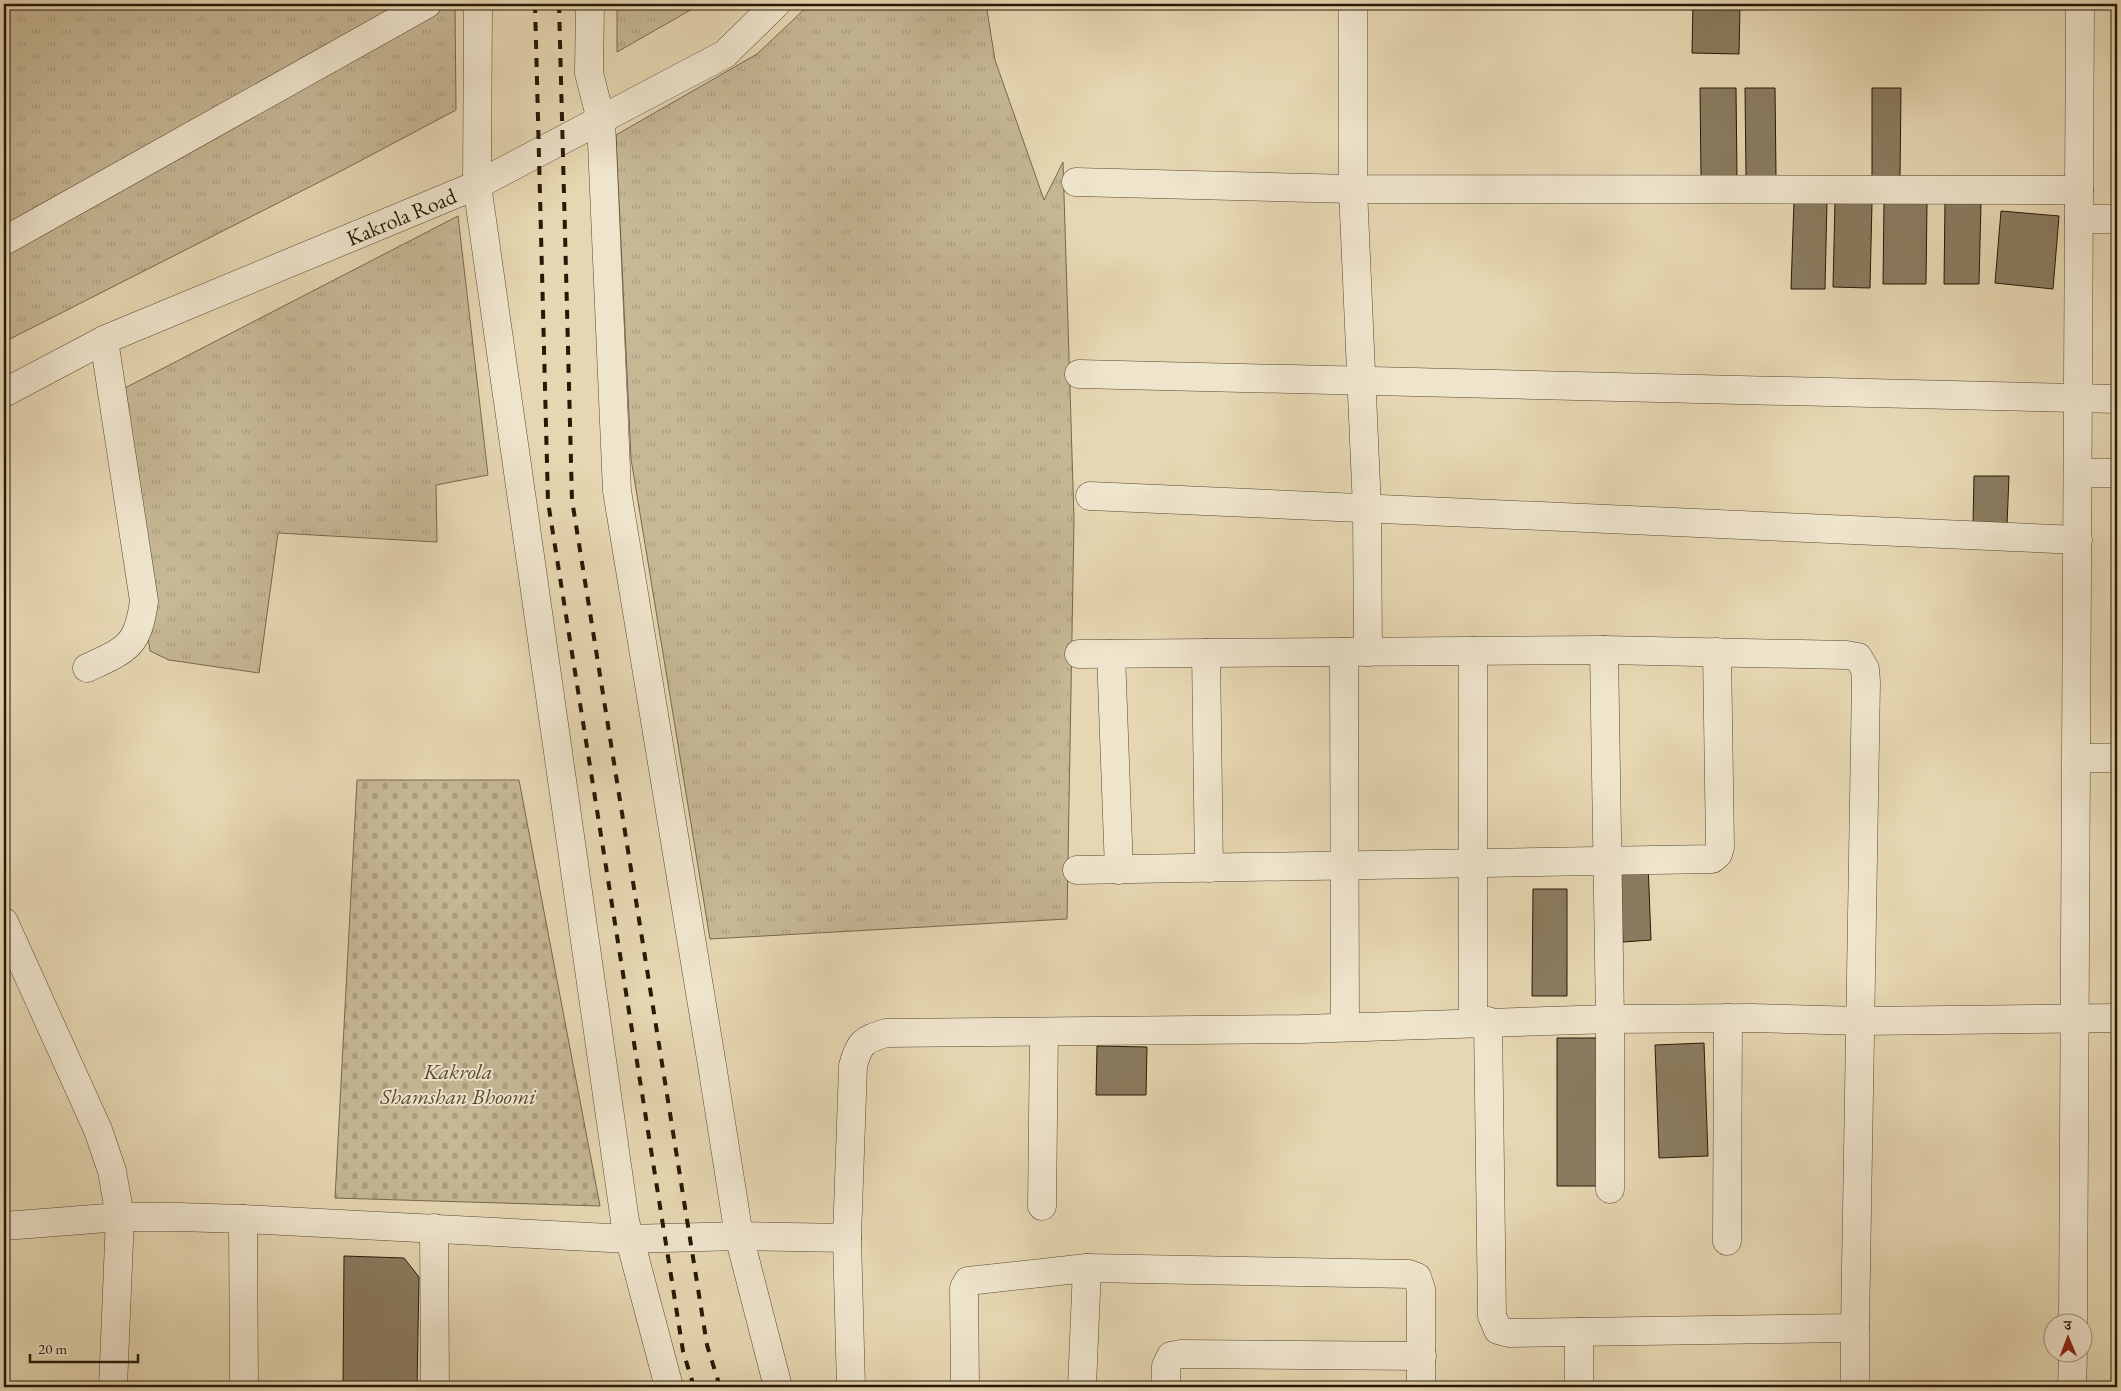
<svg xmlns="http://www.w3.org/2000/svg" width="2121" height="1391" viewBox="0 0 2121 1391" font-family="'EB Garamond','Noto Serif Devanagari',serif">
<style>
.cemetery{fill:url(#cemetery-stones);stroke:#76684e}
.park{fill:url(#park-tufts);stroke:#76684e}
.building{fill:#8a7c60;stroke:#271907}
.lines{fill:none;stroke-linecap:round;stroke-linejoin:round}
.minor-casing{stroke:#574832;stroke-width:29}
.minor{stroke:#efe5cd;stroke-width:28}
.rail{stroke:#271907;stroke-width:4;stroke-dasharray:9 9;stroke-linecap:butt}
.labels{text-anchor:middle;stroke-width:4;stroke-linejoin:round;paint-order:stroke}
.street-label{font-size:22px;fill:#271907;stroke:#efe5cd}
.park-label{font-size:22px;font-style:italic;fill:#574832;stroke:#efe5cd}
</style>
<defs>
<pattern id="cemetery-stones" width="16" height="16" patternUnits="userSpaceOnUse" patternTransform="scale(1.25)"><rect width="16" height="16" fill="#c6b795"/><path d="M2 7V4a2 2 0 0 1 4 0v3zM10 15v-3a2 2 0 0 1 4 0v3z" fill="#aa9d7f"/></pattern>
<pattern id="park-tufts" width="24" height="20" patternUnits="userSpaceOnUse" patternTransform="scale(1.25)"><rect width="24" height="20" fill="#c6b795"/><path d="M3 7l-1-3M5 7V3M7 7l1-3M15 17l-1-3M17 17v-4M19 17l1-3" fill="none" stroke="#aa9d7f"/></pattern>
</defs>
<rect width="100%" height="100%" fill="#e6d7b2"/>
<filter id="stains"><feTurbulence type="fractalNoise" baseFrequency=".004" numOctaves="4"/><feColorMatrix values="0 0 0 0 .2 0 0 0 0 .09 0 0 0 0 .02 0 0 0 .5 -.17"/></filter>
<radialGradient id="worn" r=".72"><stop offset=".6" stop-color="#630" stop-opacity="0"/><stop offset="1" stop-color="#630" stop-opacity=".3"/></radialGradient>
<path class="cemetery" d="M357,780h162l81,426 -265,-8z"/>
<path class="park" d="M4,4h451l1,106 -113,60 -339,172z
M617,4h84l-84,48z
M810,4h176l9,56 49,140 19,-38 11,357 -7,400 -357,20 -79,-480 -15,-324 141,-81z
M458,216l30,259 -52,10 1,57 -159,-9 -19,140 -90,-13 -19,-9 -36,-245 9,-17z"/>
<path class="building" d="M1693,4h47l-1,50 -47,-1z
M1700,88h36l1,89h-36z
M1745,88h30l1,88 -30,1z
M1872,88h29l-1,89h-28z
M1794,201h33l-2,88h-34z
M1835,202h37l-2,86 -37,-1z
M1945,202h36l-2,82h-35z
M1884,203h43l-1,81h-43z
M2001,211l58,5 -6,73 -58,-6z
M1974,476h35l-2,50 -34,-1z
M1648,863l3,77 -28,2 -3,-77z
M1533,889h34v107h-35z
M1557,1038h46v148h-46z
M1704,1043l4,113 -49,2 -4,-113z
M1097,1046l50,1 -1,48h-50z
M344,1256l60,2 15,19 -2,110h-74z"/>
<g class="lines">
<defs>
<g id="minor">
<path d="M478,4l-1,181 148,1036 44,166"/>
<path d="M590,4l-1,69 12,47 16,371 95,574 27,171 39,151"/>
<path d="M1353,4v185l14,319 1,144"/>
<path d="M1076,182l277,7 726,1"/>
<path d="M2079,219h38"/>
<path d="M4,241l423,-237"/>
<path d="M1079,374l1038,25"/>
<path id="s1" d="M4,393l100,-53 373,-155 248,-131 51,-50"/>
<path d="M2078,473h39"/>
<path d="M1090,496l988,44"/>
<path d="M1604,650l6,369v170"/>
<path d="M1473,651v371"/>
<path d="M1344,652l1,375"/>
<path d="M1206,653l3,215"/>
<path d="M1079,654l525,-4 242,5 12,2 7,12 1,13 -11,646 -346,5 -11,-3 -6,-14 -4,-295"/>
<path d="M1111,654l8,216"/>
<path d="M87,668c39,-18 51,-21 57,-67l-40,-261"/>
<path d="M2077,758h40"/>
<path d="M1077,870l635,-11 6,-5 2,-7 -3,-195"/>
<path d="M4,922l94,208 14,41 8,46 -7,170"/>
<path d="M1042,1206l2,-174"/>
<path d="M243,1219l1,168"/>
<path d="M4,1226l116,-9h58l65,2 386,20 110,-3 108,2 6,-172c6,-23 10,-26 33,-33l416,-4 308,-10 142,-1 109,3 256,-3"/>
<path d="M434,1228l1,159"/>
<path d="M847,1238l4,149"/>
<path d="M1727,1241l1,-223"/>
<path d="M2073,1324l7,-1320"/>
<path d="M1855,1328v59"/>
<path d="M1579,1332v55"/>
<path d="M965,1387l-1,-99 4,-7 119,-13 322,6 8,3 4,12v98"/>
<path d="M1082,1387l5,-119"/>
<path d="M1166,1387v-21l5,-10 10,-2 241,2"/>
<path d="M2072,1387l1,-33"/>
</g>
</defs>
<use href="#minor" class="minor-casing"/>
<use href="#minor" class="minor"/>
<path class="rail" d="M535,4l13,498 135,849 11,36
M559,4l13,496 135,845 13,42"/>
</g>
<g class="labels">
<g class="street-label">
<text dy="8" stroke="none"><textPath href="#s1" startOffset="435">Kakrola Road</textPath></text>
</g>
<g class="park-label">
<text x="458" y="1079">Kakrola<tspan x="458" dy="25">Shamshan Bhoomi</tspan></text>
</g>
</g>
<rect width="2121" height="1391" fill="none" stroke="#e6d7b2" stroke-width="20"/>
<rect x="5" y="5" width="2111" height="1381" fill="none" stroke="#271907" stroke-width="2.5"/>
<rect x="10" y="10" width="2101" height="1371" fill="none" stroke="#271907"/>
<g transform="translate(2068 1338) rotate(359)"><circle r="24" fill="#efe5cd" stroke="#9f937e"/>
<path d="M0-4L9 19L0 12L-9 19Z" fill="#8f2418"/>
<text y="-8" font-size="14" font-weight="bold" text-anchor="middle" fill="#271907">उ</text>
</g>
<path d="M30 1354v8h108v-8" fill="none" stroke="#271907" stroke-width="2.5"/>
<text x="38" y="1354" font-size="15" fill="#271907" stroke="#efe5cd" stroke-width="4" paint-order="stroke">20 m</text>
<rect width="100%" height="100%" filter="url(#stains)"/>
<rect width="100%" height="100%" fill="url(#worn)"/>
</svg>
